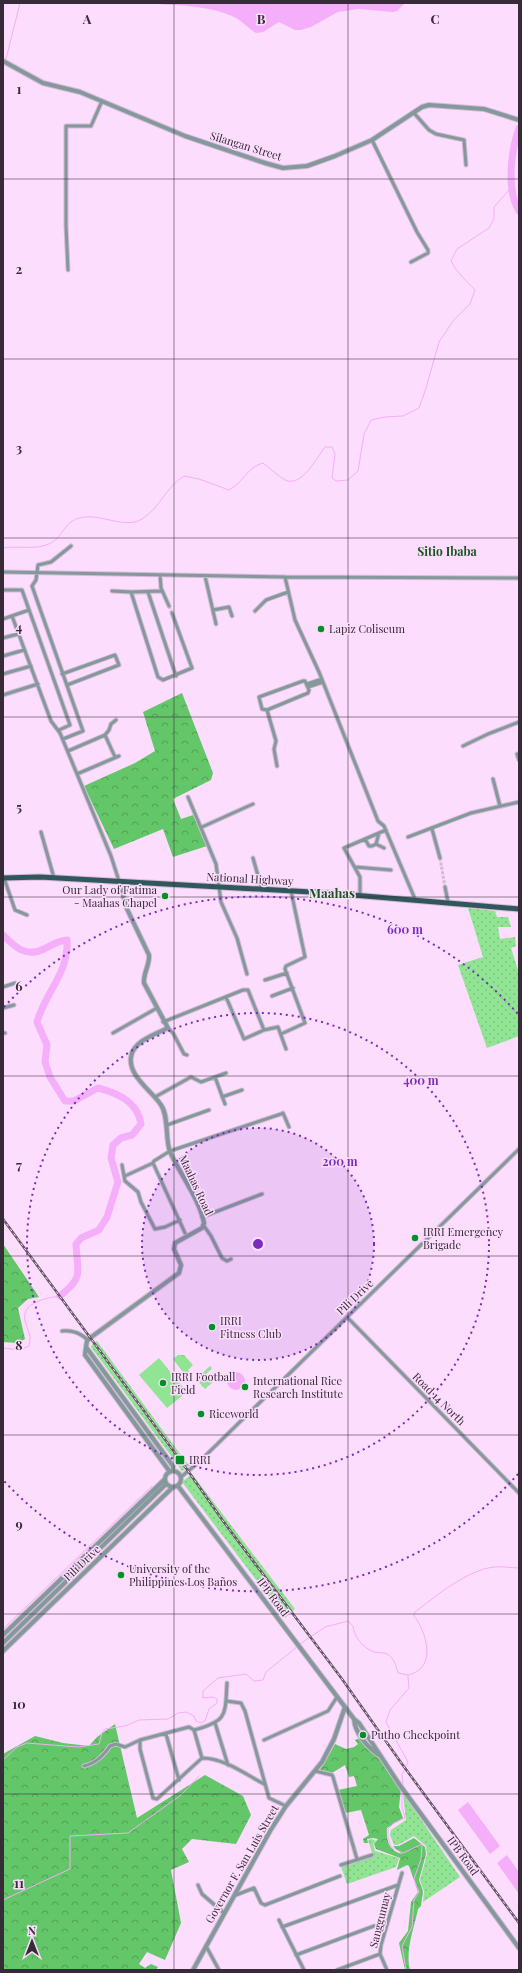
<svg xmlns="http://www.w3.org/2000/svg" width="522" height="1973" viewBox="0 0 522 1973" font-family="'Playfair Display',serif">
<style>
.grass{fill:url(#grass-dots)}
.forest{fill:url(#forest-crowns)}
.park{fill:url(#park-tufts)}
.pitch{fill:#90e493}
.water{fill:#f5aef9}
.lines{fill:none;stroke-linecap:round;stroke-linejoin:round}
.stream{stroke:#f5aef9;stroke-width:1}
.river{stroke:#f5aef9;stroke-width:7}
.minor-tunnel{stroke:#d5b9d5;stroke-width:3;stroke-dasharray:3 1.5;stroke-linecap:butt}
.minor-casing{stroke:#d5b9d5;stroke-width:5}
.tertiary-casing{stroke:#d5b9d5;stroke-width:6}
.primary-casing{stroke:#d5b9d5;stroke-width:7}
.minor{stroke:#84999b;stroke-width:3}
.tertiary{stroke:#84999b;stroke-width:4}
.primary{stroke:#2f575c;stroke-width:5}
.rail-casing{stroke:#645464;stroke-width:2.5}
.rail{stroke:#fcddfd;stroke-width:1;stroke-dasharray:3;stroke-linecap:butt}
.grid{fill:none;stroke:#372b37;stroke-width:1;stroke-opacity:0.55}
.ring{fill:none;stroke:#7b2cbf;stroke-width:2;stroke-dasharray:2 4}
.poi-dot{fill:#009125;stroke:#fcddfd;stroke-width:1.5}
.labels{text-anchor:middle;stroke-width:3;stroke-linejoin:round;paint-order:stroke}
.street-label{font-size:11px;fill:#372b37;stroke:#fcddfd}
.poi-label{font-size:11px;fill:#372b37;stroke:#fcddfd;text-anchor:start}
.neighbourhood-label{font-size:12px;font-weight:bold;fill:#1a5320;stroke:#fcddfd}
.quarter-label{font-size:13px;font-weight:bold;fill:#1a5320;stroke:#fcddfd}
.grid-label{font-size:13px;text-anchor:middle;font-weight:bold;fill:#372b37;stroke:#fcddfd;stroke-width:3;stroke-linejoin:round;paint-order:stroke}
.centre{fill:#7b2cbf;stroke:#fcddfd;stroke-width:2}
.ring-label{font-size:12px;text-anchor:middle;font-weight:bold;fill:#7b2cbf;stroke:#fcddfd;stroke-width:3;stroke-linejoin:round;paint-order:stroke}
</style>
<defs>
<pattern id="grass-dots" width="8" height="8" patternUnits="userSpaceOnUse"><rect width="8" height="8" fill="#90e493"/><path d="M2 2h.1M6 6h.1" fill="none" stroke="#7dc47f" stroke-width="1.8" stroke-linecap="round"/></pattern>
<pattern id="forest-crowns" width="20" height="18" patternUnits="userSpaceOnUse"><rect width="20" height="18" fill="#63c669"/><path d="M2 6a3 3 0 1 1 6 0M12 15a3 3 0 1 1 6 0" fill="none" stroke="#52a157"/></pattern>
<pattern id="park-tufts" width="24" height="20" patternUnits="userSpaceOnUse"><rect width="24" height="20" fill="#90e493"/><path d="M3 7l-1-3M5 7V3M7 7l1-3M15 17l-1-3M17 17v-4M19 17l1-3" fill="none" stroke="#7dc47f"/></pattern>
</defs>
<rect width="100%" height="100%" fill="#fcddfd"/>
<path class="grass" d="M468,908l27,3 2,6h11l3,10h-13l2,12 15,-2 1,9 -5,2 8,25v63l-32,12 -29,-83 25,-8z
M97,1341l92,125 -2,1 -92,-125z
M93,1343l92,126 -3,2 -91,-124z
M210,1366l2,2 -6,6 7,8 -8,7 -9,-10z
M192,1474l103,135 -10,9 -103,-136z
M403,1793l57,84 -37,25 1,-11 -4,-11 7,-26 -1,-8 -12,-10 -16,9h-4l-4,-10 1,-5 15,-10z
M372,1839l4,2 -3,3 2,7 24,7 -3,9 -49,17 -6,-18 32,-10 -5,-16z"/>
<path class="forest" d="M182,693l31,80 -2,7 -38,19 8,20 15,-5 14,31 -37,12 -10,-28 -49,20 -30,-63 51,-23 20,-12 -12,-39z
M3,1244l36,53 -11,2 -10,9 7,31 -7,4 -15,-1z
M115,1724l22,94 68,-43 38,21 8,19 -15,29 -44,-5 -10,10 7,13 -18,8 10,53 -16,37 -18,-8 -8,12 6,4 6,-4 7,3 -2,3h-153v-216l32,-18 28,7 26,3 8,-9z
M360,1738l18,18 23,32 -2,19 4,11 -16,10c-1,13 2,23 15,26l-9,-8h6l15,-8 11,9 1,7 -7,26 4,11 -2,15 -3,3c-4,20 -13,41 -8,61h-5l-6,-27 9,-12 3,-29 7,-10 -9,-26 -2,-1 -10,5 3,-12 -24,-9 -2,-5 4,-5 -5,-1 -6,1 1,4h-4l-1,-4 6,-4 -8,-25 -16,3 -7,-23 19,-4 -3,-10 -5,1 -4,-12 -13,8 -14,-4 12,-16 5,-9 11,5 8,-2 4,-3 -3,-4z"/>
<path class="park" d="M178,1355h6l9,10 -5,5 2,4 -4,2 -13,-17z"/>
<path class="pitch" d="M159,1358l28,34 -20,16 -28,-33z"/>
<path class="water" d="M145,3h260l-8,8 -4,1 -35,-3 -20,3 -27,15 -10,3h-6l-16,-8 -16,10 -7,1c-7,-4 -13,-11 -20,-15 -27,-14 -62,-12 -91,-15z
M227 1381a9 9 0 1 1 18 0a9 9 0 1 1-18 0Z
M468,1802l32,44 -10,8 -32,-44z
M507,1855l12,17v22l-22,-31z"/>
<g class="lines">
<path class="stream" d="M6,59l14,-56
M3,69l1,-3
M3,548c16,-3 33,3 48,-5 15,-9 13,-24 34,-26 18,-2 41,12 57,2 18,-11 24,-32 42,-43l15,3 30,11c14,-7 18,-23 34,-27 7,5 15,13 22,17 17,8 32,-23 40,-33h7l3,7 -3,24 4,3 12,-1 10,-9 6,-37 7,-14 14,-3 18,-1 16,-8 7,-20 13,-46 14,-21 17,-17 5,-14c-9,-10 -18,-17 -24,-29l6,-12 32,-21 5,-9v-12l16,-18
M3,1348l17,2 9,-4c3,-10 -1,-15 -4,-25 -4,-19 22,-23 35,-25
M3,1629l149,-143
M300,1644l25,-17 23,-6 5,5c1,11 10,22 21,26 4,1 9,0 13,2 7,3 9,12 11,19l10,2c4,-1 9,-3 12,-6 14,-12 4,-41 -6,-53l1,-4c21,-16 52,-42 79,-45 8,-1 17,1 25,1
M3,1760l14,-13 10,-4 51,4 21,-3 3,-11 3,-4 20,-3 14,-6 29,-1 10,-6 8,-1 8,4 2,5 5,2 4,-2 4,-12 8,-6v-4l-4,-2 -10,1v-7l15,-13 28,-4 8,7 9,-1 3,-8 32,-26
M403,1786l-1,-11 6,-13 -22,-40 4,-12 19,-22 -1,-12
M402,1791v15l3,12 -11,5 -6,6v8l3,10 12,6 19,-9 -1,15 -7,20 5,13 -5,8 -2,27 -10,19 4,24
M3,1900l67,-31v-33l58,-3 53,-38 18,-19"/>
<path class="river" d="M519,128c-8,23 -13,62 0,83
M3,935c12,12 23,23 41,14 8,-4 13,-8 23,-9 2,33 -21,51 -30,82l10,23 -2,17 5,15 15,24h9l24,-13c20,5 40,14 43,36l-9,11 -11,3 -8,7 -2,13 7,24 -11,35 -8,13 -18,8 -5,6c1,28 9,32 -16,52"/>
<path class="minor-tunnel" d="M169,606l3,7
M440,858l5,29"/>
<defs>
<path id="minor" d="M414,113l15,17 7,4 28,6 2,25
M372,140l45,92 11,18v3l-17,9
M68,270l-2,-44v-100h25l11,-25
M3,572l282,5 234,1
M160,575l1,13 8,18
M205,576l11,48
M285,577l10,43 24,52 59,149 6,5 31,73
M3,590h19l48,135 -11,5
M112,591l19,1
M162,591l-31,1 27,85 5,3 29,-12 -20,-55
M148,592l28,84
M213,610l16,-3 3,9
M255,611l11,-11 22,-8
M12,616l39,105 9,12 51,123 8,25
M3,619l26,-9
M3,638l15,-4
M3,656l21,-6
M3,674l28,-8
M62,674l53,-19 4,10 -52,20
M303,681h2l4,9 -1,3 -41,17 -5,-1 -3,-12z
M307,684l15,-5
M308,687l15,-5
M3,695l35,-11
M267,710l9,31 -2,8 3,17
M105,735l10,22
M63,739l20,-8 -51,-145 4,-6 2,-15 13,-3 20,-16
M463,746l25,-12 31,-12
M68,751l37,-16 4,-5 2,-6 5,-4
M519,754h-2l2,6
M77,774l42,-18
M493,779l7,27
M188,797l28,67 5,38 16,36 10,36
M202,827l51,-23
M432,829l8,29
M41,832l13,46
M408,837l63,-24 48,-11
M365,839l4,7h3l4,-2 3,-11
M376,844l8,4
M253,858l9,32
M355,867l36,3
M4,878l11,32 12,5
M445,887l3,15
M360,895v-18l-16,-29 42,-18
M265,980l22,-7
M3,987l12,-4
M272,996l21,-8
M226,997l18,42 20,-9 14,-3 8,22
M3,1008l11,-3
M163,1022l80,-32h5l16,40
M168,1028l5,5 11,21 3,1
M3,1033h2
M113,1033l44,-25
M281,1034l24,-11 -20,-54 1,-3 19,-9 -14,-66
M215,1077l10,27
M155,1097l36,-20 10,5 25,-9
M222,1097l20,-7
M167,1125l42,-15
M122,1165l3,16 13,11 3,10 14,27 10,-2 15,-7
M125,1176l28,-13
M202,1217l60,-23
M204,1226l7,10 11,22 5,3 4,-2
M185,1233l-32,-70 1,-2 16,-10 111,-37 2,-1 6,14
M347,1317l172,176
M62,1331c11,-1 18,2 26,9
M203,1458l316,-309
M181,1477l19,-16
M227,1683c-2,32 1,38 -33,47l-5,-3 -49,13v9l13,49 4,1 45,-41c22,0 43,16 62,26
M226,1701l15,2 4,8 24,87 17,8
M215,1723l13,42
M194,1730l8,28
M166,1734l13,46
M264,1740l64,-29 9,-14
M84,1766c12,-3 19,-10 26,-20l6,-2 9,3 15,-7
M315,1771l17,4 1,2 24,82
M341,1865l31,-10
M198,1885l4,9 22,19
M236,1895l18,-7 7,15 4,2 75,-29
M279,1920l25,50
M282,1927l116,-42
M206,1946l13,24
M296,1955l78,-29h11
M337,1970l43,-16
M387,1970l-7,-16 1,-9 21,-72"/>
<path id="tertiary" d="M3,61l40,22 37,9 105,44 80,27 18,5 24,-2 28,-10 37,-16 50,-33 7,-2 55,4 35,11
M119,881l8,28 22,46c1,10 -6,18 -5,28l24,45c-12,6 -35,13 -37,29 -3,19 21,34 30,48 8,11 4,34 9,47 10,22 30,48 34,71l-2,5 -27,15 -1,6 7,16 -2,8 -89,65 -3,3 -1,6 87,119v5
M86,1347l-1,8 85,117
M165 1479a8 8 0 1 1 16 0a8 8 0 1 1-16 0Z
M178,1486l176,233 5,4 40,61 120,164
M3,1635l162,-156
M3,1643l163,-159
M3,1651l170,-164
M354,1719c1,14 13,28 25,36
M193,1970l77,-139 16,-25 36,-44 12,-23 11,-32"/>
<path id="primary" d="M3,878l37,-1 289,16 190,16"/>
</defs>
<use href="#minor" class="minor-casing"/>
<use href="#tertiary" class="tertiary-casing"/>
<use href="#primary" class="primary-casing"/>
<use href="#minor" class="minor"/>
<use href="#tertiary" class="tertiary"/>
<use href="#primary" class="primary"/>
<defs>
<path id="rail" d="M3,1219l183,249 37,53 119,158 60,85 117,159"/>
</defs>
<use href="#rail" class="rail-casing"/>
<use href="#rail" class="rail"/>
</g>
<path class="grid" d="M174,3v1967M348,3v1967M3,179h516M3,359h516M3,538h516M3,717h516M3,897h516M3,1076h516M3,1256h516M3,1435h516M3,1614h516M3,1794h516"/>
<circle cx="258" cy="1244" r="116" fill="#7b2cbf" fill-opacity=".12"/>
<g class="ring">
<circle cx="258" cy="1244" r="116"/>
<circle cx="258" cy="1244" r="231"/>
<path d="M518 1474A347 347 0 0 1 4 1481M4 1007A347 347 0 0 1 518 1014"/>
</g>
<g class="poi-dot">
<circle cx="321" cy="629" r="4"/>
<circle cx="165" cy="896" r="4"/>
<circle cx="415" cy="1238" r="4"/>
<circle cx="212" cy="1327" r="4"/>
<circle cx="163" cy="1383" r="4"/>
<circle cx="245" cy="1387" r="4"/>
<circle cx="201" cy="1414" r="4"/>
<rect x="175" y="1455" width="10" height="10" rx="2"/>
<circle cx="121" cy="1575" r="4"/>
<circle cx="363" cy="1735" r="4"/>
</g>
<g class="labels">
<g class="street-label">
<text transform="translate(246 146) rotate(17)" y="4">Silangan Street</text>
<text transform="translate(250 879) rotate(3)" y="4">National Highway</text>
<text transform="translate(196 1185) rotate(65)" y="4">Maahas Road</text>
<text transform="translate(355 1297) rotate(-44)" y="4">Pili Drive</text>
<text transform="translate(439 1399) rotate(45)" y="4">Road 14 North</text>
<text transform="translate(82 1563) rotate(-44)" y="4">Pili Drive</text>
<text transform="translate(273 1597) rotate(53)" y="4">IPB Road</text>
<text transform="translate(463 1856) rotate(54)" y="4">IPB Road</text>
<text transform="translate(242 1864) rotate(-60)" y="4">Governor F. San Luis Street</text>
<text transform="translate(380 1920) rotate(-76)" y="4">Sanggumay</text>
</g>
<g class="poi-label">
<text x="329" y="633">Lapiz Coliseum</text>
<text x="157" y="894" text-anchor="end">Our Lady of Fatima<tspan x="157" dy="13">- Maahas Chapel</tspan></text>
<text x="423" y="1236">IRRI Emergency<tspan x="423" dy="13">Brigade</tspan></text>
<text x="220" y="1325">IRRI<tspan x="220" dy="13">Fitness Club</tspan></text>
<text x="171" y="1381">IRRI Football<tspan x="171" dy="13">Field</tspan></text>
<text x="253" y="1385">International Rice<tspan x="253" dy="13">Research Institute</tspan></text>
<text x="209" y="1418">Riceworld</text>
<text x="189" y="1464">IRRI</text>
<text x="129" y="1573">University of the<tspan x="129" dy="13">Philippines Los Baños</tspan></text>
<text x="371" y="1739">Putho Checkpoint</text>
</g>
<g class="neighbourhood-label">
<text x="447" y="556">Sitio Ibaba</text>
</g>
<g class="quarter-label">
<text x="332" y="898">Maahas</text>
</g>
</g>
<g class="grid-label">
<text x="87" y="24">A</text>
<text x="261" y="24">B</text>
<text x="435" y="24">C</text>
<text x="19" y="94">1</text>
<text x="19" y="274">2</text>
<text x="19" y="453">3</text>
<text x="19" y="632">4</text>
<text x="19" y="812">5</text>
<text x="19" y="991">6</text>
<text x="19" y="1170">7</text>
<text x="19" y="1350">8</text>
<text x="19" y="1529">9</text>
<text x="19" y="1709">10</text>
<text x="19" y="1888">11</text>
</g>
<circle cx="258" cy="1244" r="6" class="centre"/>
<g class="ring-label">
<text x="405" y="934">600 m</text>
<text x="421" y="1085">400 m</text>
<text x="340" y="1166">200 m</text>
</g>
<rect width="522" height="1973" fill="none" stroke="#372b37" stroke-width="8"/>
<g transform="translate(32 1941)" stroke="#fcddfd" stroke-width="3" paint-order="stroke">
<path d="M0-3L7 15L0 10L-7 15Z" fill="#372b37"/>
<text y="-6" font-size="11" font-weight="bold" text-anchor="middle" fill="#372b37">N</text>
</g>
</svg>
